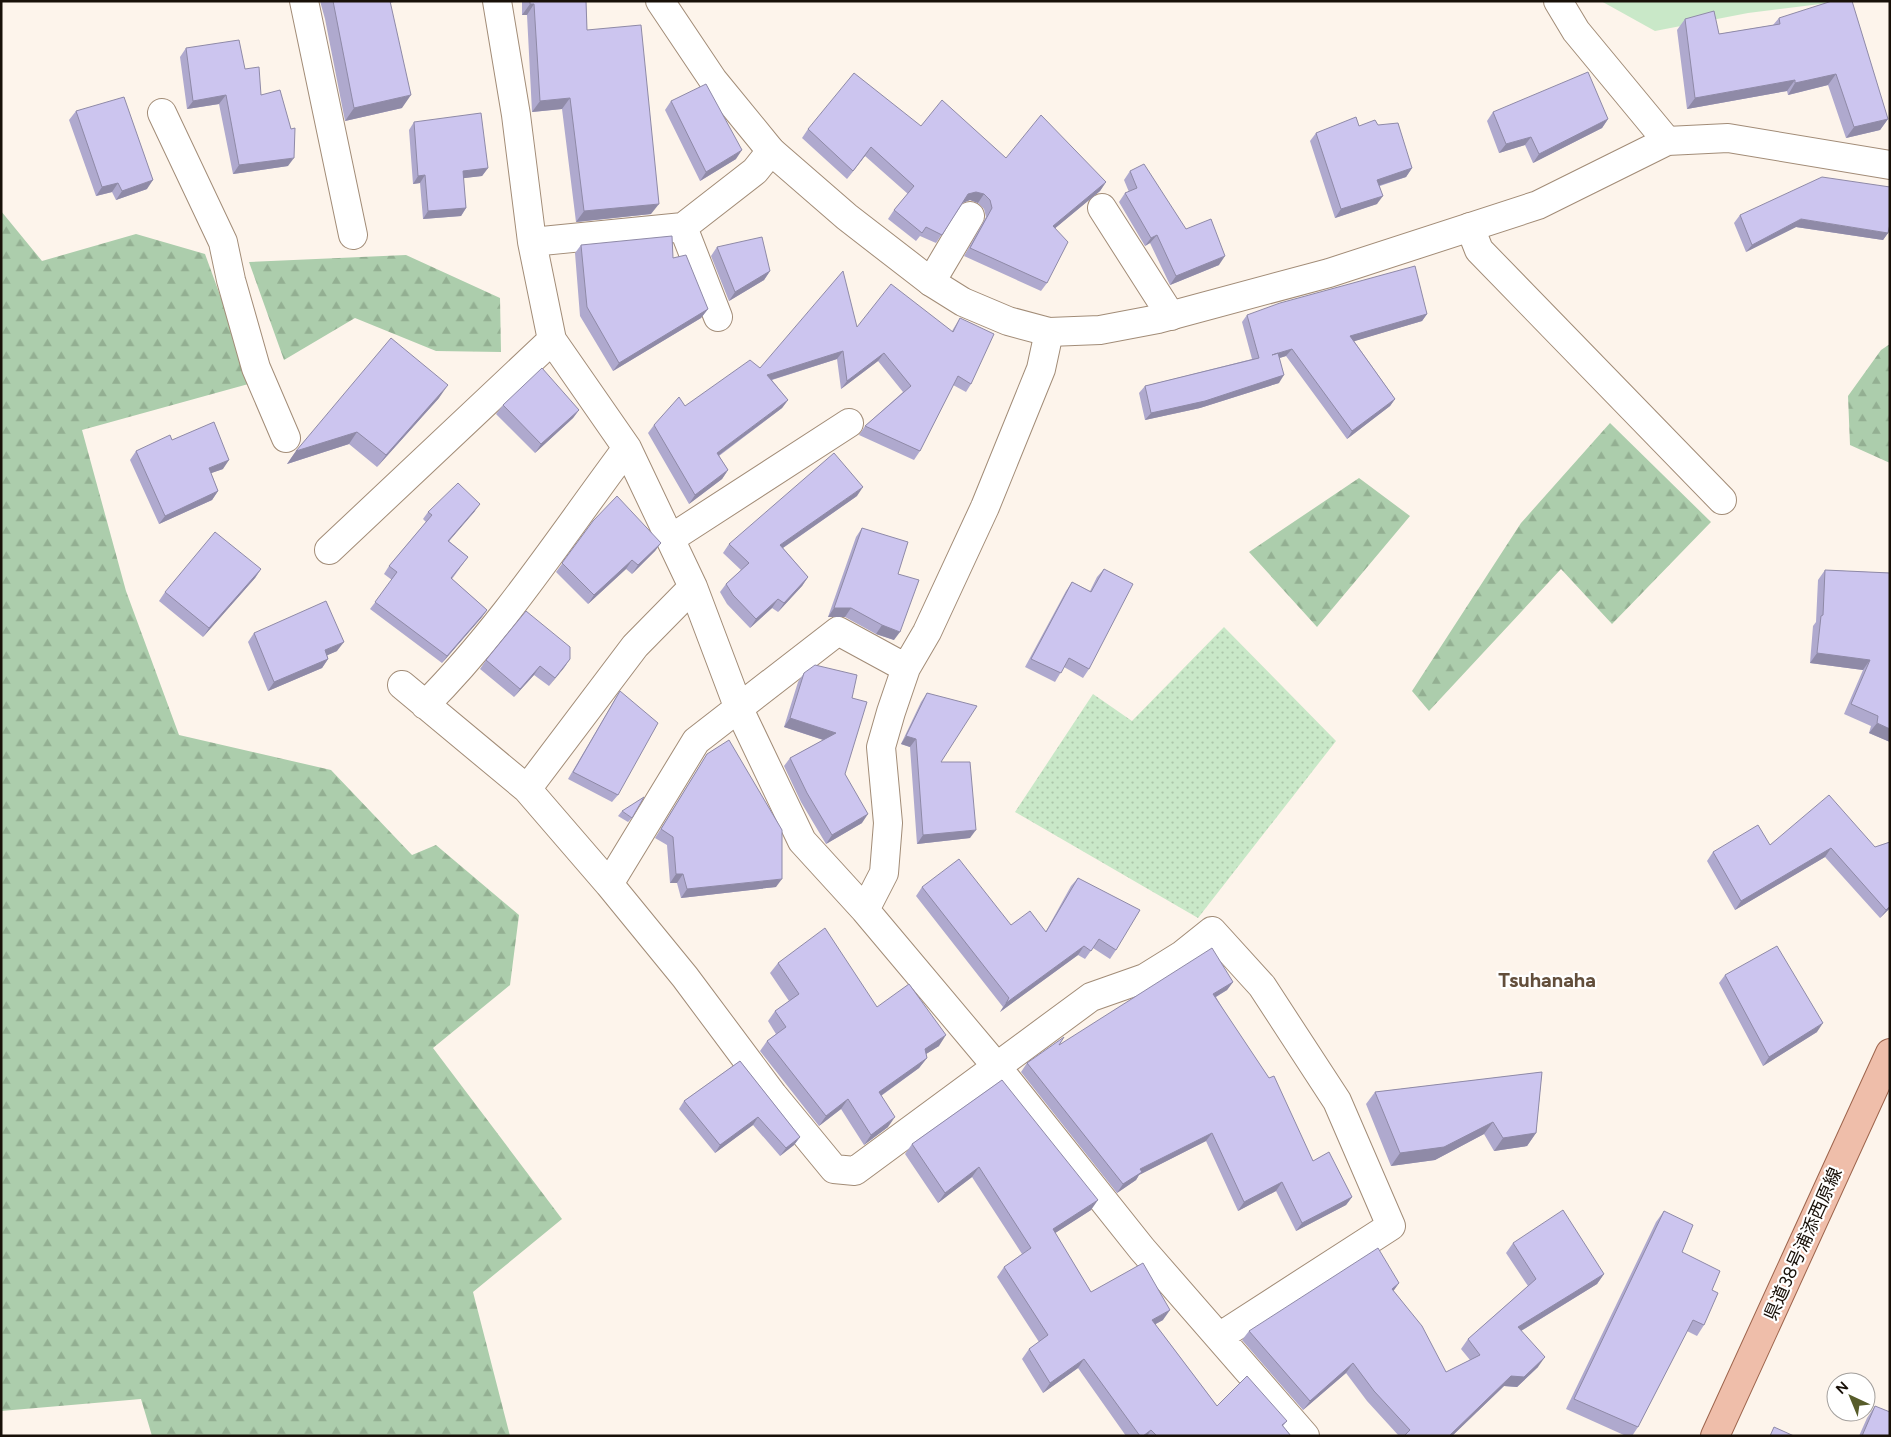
<svg xmlns="http://www.w3.org/2000/svg" width="1891" height="1437" viewBox="0 0 1891 1437" font-family="Figtree,'Noto Sans JP',sans-serif">
<style>
.grass{fill:url(#grass-dots)}
.forest{fill:url(#forest-firs)}
.park{fill:#c9e8c8}
.lines{fill:none;stroke-linecap:round;stroke-linejoin:round}
.minor-casing{stroke:#a28c77;stroke-width:30}
.tertiary-casing{stroke:#a28c77;stroke-width:30}
.primary-casing{stroke:#9d644c;stroke-width:30}
.minor{stroke:#fff;stroke-width:28}
.tertiary{stroke:#fff;stroke-width:28}
.primary{stroke:#efbeaa;stroke-width:28}
.wall{fill:#afa9ce}
.shaded-wall{fill:#8f8aa7}
.building{fill:#ccc5ef;stroke:#8f8aa7}
.labels{text-anchor:middle;stroke-width:4.5;stroke-linejoin:round;paint-order:stroke}
.street-label{font-size:18px;fill:#181008;stroke:#fff}
.quarter-label{font-size:20px;font-weight:bold;fill:#624e3b;stroke:#fff}
</style>
<defs>
<pattern id="grass-dots" width="8" height="8" patternUnits="userSpaceOnUse" patternTransform="scale(1.25)"><rect width="8" height="8" fill="#c9e8c8"/><path d="M2 2h.1M6 6h.1" fill="none" stroke="#acc6aa" stroke-width="1.8" stroke-linecap="round"/></pattern>
<pattern id="forest-firs" width="22" height="20" patternUnits="userSpaceOnUse" patternTransform="scale(1.25)"><rect width="22" height="20" fill="#accdac"/><path d="M5 1l3.5 6h-7zM16 11l3.5 6h-7z" fill="#93af92"/></pattern>
</defs>
<rect width="100%" height="100%" fill="#fdf4eb"/>
<path class="grass" d="M1224,627l112,114 -138,177 -183,-106 78,-118 39,27z"/>
<path class="forest" d="M1,211l41,50 94,-27 69,20 47,129 -170,47 44,161 53,144 152,35 81,85 24,-10 83,70 -9,70 -77,63 129,171 -89,73 37,144h-358l-11,-37 -140,12z
M406,255l94,43 1,54 -65,-1 -81,-33 -71,42 -35,-98z
M1890,344v119l-40,-18 -2,-49 33,-46z
M1610,423l101,99 -99,102 -51,-55 -132,142 -17,-20 109,-168z
M1359,478l51,38 -93,111 -68,-75z"/>
<path class="park" d="M1601,1h244l-97,12 -93,18z"/>
<g class="lines">
<defs>
<path id="minor" d="M304,1l49,234
M497,1l19,114 16,127 20,98 75,108 66,139 46,122 63,132 63,69 132,157 145,182 163,187
M1558,1l18,30 91,110
M162,113l61,129 8,38 25,88 30,70
M1102,208l69,108
M683,227l35,90
M1470,227l9,23 243,250
M532,242l151,-15 72,-56 16,-20
M931,282l39,-66
M670,539l179,-116
M329,550l223,-210
M402,685l125,104 82,95 76,93 88,118 61,74 21,2 236,-174 54,-19 37,-23 30,-24 50,55 75,115 54,125 -172,111
M425,705c77,-77 137,-170 202,-257
M527,789l108,-143 58,-59
M609,884l87,-143 142,-110 68,37
M865,910l19,-37 4,-50 -7,-76 10,-35 15,-44 21,-36 58,-125 56,-138 8,-37"/>
<path id="tertiary" d="M660,1l53,79 58,71 76,66 84,65 32,20 45,19 41,11 51,-2 58,-11 171,-46 209,-68 129,-64 61,-3 162,27"/>
<path id="primary" d="M1715,1436l175,-383"/>
</defs>
<use href="#minor" class="minor-casing"/>
<use href="#tertiary" class="tertiary-casing"/>
<use href="#primary" class="primary-casing"/>
<use href="#minor" class="minor"/>
<use href="#tertiary" class="tertiary"/>
<use href="#primary" class="primary"/>
</g>
<path class="wall" d="M320,1h77l-7,2 12,105 -57,13 -20,-102z
M522,1h64l1,29 64,184 -75,8 -14,-113 -30,3 -5,-97h-5z
M1779,18l109,101 -8,11 -34,8 -18,-53 -40,10 -1,-4 -100,18 -10,-79 8,-11 34,15 54,-9z
M186,48l59,21 43,97 -55,8 -14,-70 -32,5 -7,-52z
M671,101l65,58 -36,22 -35,-71z
M76,111l71,78 -31,11 -4,-8 -16,4 -27,-76z
M1493,112l115,7 -6,9 -69,35 -8,-18 -26,8 -12,-32z
M414,122l74,46 -6,8 -19,2 3,30 -5,8 -38,3 -3,-36 -7,1 -4,-54z
M1378,125l34,43 -6,9 -26,9 -3,18 -42,14 -25,-77 6,-8 43,-7z
M921,126l85,32 100,24 -6,9 -45,37 -8,55 -6,8 -77,-35 22,-39 -2,-8 -6,-6 -8,-3 -7,3 -27,40 -16,-7 -4,5 -28,-22 6,-9 14,-16 -43,-38 -18,23 -45,-41 6,-9z
M1130,171l56,58 33,36 -49,20 -20,-42 -5,3 -26,-44 6,-9 4,-1 -5,-12z
M1740,215l148,18 -5,7 -87,-13 -50,25 -12,-29z
M581,245l92,13 35,51 -7,9 -88,53 -33,-55 -5,-63z
M717,247l53,24 -6,9 -35,21 -18,-45z
M1427,314l-5,7 -68,20 41,58 -5,7 -43,33 -61,-83 -6,2 -1,25 -79,25 -55,12 -6,-27 6,-7 107,-27 -10,-37 5,-7z
M960,318l11,66 -5,8 -13,-7 -33,66 -6,9 -55,-25 6,-9 38,-34 -25,-31 -37,28 -4,-30 -65,21 16,20 -6,8 -63,48 9,14 -6,9 -33,25 -41,-71 6,-8 31,-19 75,-38 97,-41 95,4z
M439,398l-62,69 -28,-23 -62,20 9,-13z
M503,405l76,5 -6,8 -38,35 -39,-39z
M172,440l51,29 -12,4 7,18 -6,9 -53,24 -29,-64 6,-9z
M857,496l-74,52 25,29 -6,9 -24,26 -6,-4 -22,20 -23,-24 -7,-12 6,-8 15,-14 -18,-17 6,-9z
M475,511l-26,30 19,16 -16,22 35,31 -5,7 -40,46 -72,-54 22,-29 -8,-6 5,-8 37,-44 -3,-3 5,-7z
M593,521l68,22 -6,8 -23,23 -6,-5 -38,35 -32,-32z
M862,528l36,46 -4,66 -18,-6 -31,-17h-17l28,-80z
M261,569l-6,9 -52,59 -44,-36 6,-9z
M1104,569l-15,100 -6,9 -19,-11 -9,15 -30,-15 41,-76 6,-9 18,9 7,-14z
M1825,570l65,3v169l-21,-9 2,-7 -27,-12 19,-44 -53,-7 3,-37 3,-4 2,-42z
M254,633l83,18 -10,4 1,4 -6,9 -54,23 -20,-49z
M570,659l-21,27 -15,-11 -20,22 -34,-28 6,-9z
M804,673l48,25 -7,76 17,49 -36,21 -25,-42 -17,-36 6,-8 33,-18 -39,-13 14,-45z
M620,691l-2,104 -6,7 -44,-23 47,-80z
M927,693l14,69 29,76 -53,6 -7,-97 -9,-3 20,-42z
M707,754l69,133 -95,11 -4,-15h-7l-3,-38 -12,-7z
M622,811l10,7 -4,4 -10,-6z
M1890,842v66l-10,10 -55,-61 -90,53 -28,-49 6,-9 57,-7 105,2z
M1078,878l38,72 -6,9 -17,-11 -8,11 -7,-4 -78,57 3,-5 -87,-111 6,-9 89,38 35,6 25,-45z
M778,963l99,44 62,39 -13,8 1,4 -8,10 -38,28 7,31 -24,18 -23,-36 -22,17 -59,-75 7,-10 9,-7 -8,-13 7,-10 14,-10 -19,-28z
M1725,975l92,57 -54,34 -44,-83z
M1233,982l-6,8 -11,7 97,164 39,36 -6,8 -50,26 -20,-40 -38,20 -32,-70 -67,34 -3,5 -19,13 -96,-121 6,-9 32,-18z
M740,1061l60,76 -6,8 -14,11 -27,-31 -38,28 -36,-44 5,-8z
M1542,1072l-6,61 -9,13 -33,5 -10,-17 -49,26 -44,6 -25,-62 9,-12z
M1002,1080l89,130 -36,23 36,59 72,28 -8,4 62,82 70,15 -4,5 8,10h-165l-48,-68 -35,25 -21,-34 7,-10 10,-7 -42,-65 7,-10 18,-13 -50,-77 -34,26 -33,-49 7,-10z
M1664,1211l18,41 30,38 -8,35 -7,11 -10,-5 -49,96 -6,9h-6l-60,-27 90,-187z
M1513,1243l91,31 -7,10 -76,47 17,36 -21,20 -13,-1 -52,50h-53l-32,-35 -21,-28 -43,37 -61,-70 7,-9 150,-48 -6,8 53,81 24,-12 -9,-11 7,-10 60,-53 -22,-33z
M1875,1406l15,30h-31l8,-18z"/>
<path class="shaded-wall" d="M530,4h4l-7,11h-5z
M1836,74l-8,11 -40,10 7,-12z
M1795,80l-8,11 -100,18 8,-11z
M226,95l-7,9 -32,5 6,-8z
M411,95l-9,13 -57,13 9,-13z
M570,98l-8,11 -30,3 8,-11z
M1608,119l-6,9 -69,35 6,-9z
M1888,119l-8,11 -34,8 8,-11z
M1531,137l-6,8 -26,8 7,-9z
M871,147l-6,9 -18,23z
M742,150l-6,9 -36,22 6,-9z
M294,158l-6,8 -55,8 6,-9z
M488,168l-6,8 -25,3 6,-8z
M1412,168l-6,9 -35,11 6,-8z
M425,175l-5,8 -7,1 5,-8z
M153,180l-6,9 -31,11 6,-9z
M1106,182l-6,9 -53,44 6,-9z
M118,183l-6,9 -16,4 6,-9z
M976,192l8,2 -6,9 -8,-3 -8,3 6,-9z
M1383,196l-6,8 -42,14 6,-9z
M659,204l-8,10 -75,8 8,-11z
M466,208l-5,8 -38,3 5,-8z
M1801,219l87,14 -5,7 -87,-13 -50,25 6,-7z
M1157,235l-7,8 -5,3 6,-8z
M1225,256l-6,9 -49,20 6,-9z
M770,271l-6,9 -35,21 6,-9z
M708,309l-7,9 -88,53 6,-8z
M1427,314l-5,7 -77,23 5,-8z
M1292,349l-6,7 -20,6 6,-7z
M843,351l-6,8 -76,24 6,-8z
M884,353l-6,8 -37,28 6,-8z
M1284,375l-5,8 -79,25 -55,12 6,-7z
M448,385l-9,13 -62,69 9,-12z
M1395,399l-5,7 -43,33 5,-8z
M788,400l-6,8 -71,53 6,-8z
M579,410l-6,8 -38,35 6,-9z
M357,432l-8,12 -62,20 9,-13z
M229,460l-6,9 -20,7 6,-8z
M728,470l-6,9 -33,25 6,-9z
M863,487l-6,9 -83,58 6,-9z
M218,491l-6,9 -53,24 6,-8z
M480,504l-5,7 -32,37 5,-7z
M661,543l-6,8 -23,23 6,-9z
M632,560l-6,9 -38,35 6,-9z
M261,569l-6,9 -52,59 6,-9z
M808,577l-6,9 -24,26 6,-9z
M778,599l-6,9 -22,20 6,-9z
M834,608h17l-6,9h-17z
M487,610l-5,7 -40,46 5,-7z
M882,625l18,7 -6,8 -18,-6z
M344,642l-7,9 -18,8 6,-9z
M1817,653l53,7 -7,10 -53,-7z
M328,659l-6,9 -54,23 6,-9z
M570,659l-6,9 -15,18 6,-8z
M540,666l-6,9 -20,22 6,-8z
M790,718l46,15 -6,9 -46,-15z
M1877,723l13,6v13l-21,-9z
M906,736l10,3 -6,8 -9,-3z
M868,814l-6,9 -36,21 6,-9z
M976,830l-6,8 -53,6 6,-9z
M1831,848l-6,9 -90,53 6,-9z
M676,874h7l-6,9h-7z
M782,879l-6,8 -95,11 6,-9z
M1890,906v2l-10,10 6,-8z
M1084,946l-6,9 -78,57 6,-9z
M1233,982l-6,8 -20,12 6,-8z
M1823,1023l-6,9 -54,34 6,-9z
M946,1035l-7,11 -21,13 7,-10z
M927,1058l-8,10 -47,34 7,-10z
M848,1099l-7,10 -22,17 7,-10z
M758,1117l-5,8 -38,28 5,-8z
M895,1117l-7,10 -24,18 7,-10z
M1493,1122l-9,12 -49,26 -44,6 9,-13z
M1212,1133l-6,8 -67,34 -3,5 -19,13 6,-9 17,-15z
M1536,1133l-9,13 -33,5 9,-13z
M800,1137l-6,8 -14,11 6,-8z
M979,1167l-7,10 -34,26 7,-10z
M1282,1182l-6,9 -38,20 6,-9z
M1352,1197l-6,8 -50,26 6,-8z
M1098,1200l-7,10 -45,29 7,-10z
M1604,1274l-7,10 -86,53 7,-10z
M1399,1283l-7,10v-4z
M1170,1310l-7,10 -18,10 7,-10z
M1545,1357l-7,10 -21,20 -13,-1 -52,50h-3l62,-60z
M1084,1359l-6,9 -35,25 7,-10z
M1353,1363l-7,10 -43,37 7,-9z
M1151,1430l-4,6h-4z"/>
<path class="building" d="M333,1h57l21,94 -57,13z
M530,1h56l1,29 54,-5 18,179 -75,7 -14,-113 -30,3 -6,-97h-4z
M1832,1h20l36,118 -34,8 -18,-53 -41,9v-3l-100,18 -10,-79 29,-8 5,23 61,-10 -1,-6z
M239,40l6,29 14,-2 2,28 19,-5 11,39 4,-1 -1,30 -55,7 -13,-70 -33,6 -7,-53z
M1588,72l20,47 -69,35 -8,-17 -25,7 -13,-32z
M854,73l67,53 21,-26 64,58 35,-43 65,67 -53,44 15,16 -21,41 -77,-35 22,-40 -2,-8 -6,-6 -8,-2 -8,2 -26,41 -16,-8 -4,6 -28,-23 20,-24 -43,-39 -18,24 -45,-42z
M706,84l36,66 -36,22 -35,-71z
M124,97l29,83 -31,11 -4,-8 -16,4 -26,-76z
M481,113l7,55 -25,3 3,37 -38,3 -3,-36 -7,1 -4,-54z
M1356,117l3,9 16,-6 3,5 20,-2 14,45 -35,12 6,16 -42,13 -25,-76z
M1144,164l42,65 25,-10 14,37 -49,20 -19,-41 -6,3 -26,-45 12,-5 -7,-17z
M1822,177l68,10v37l-2,9 -87,-14 -49,26 -12,-30z
M672,236l1,22 13,-3 22,54 -89,54 -32,-56 -6,-62z
M762,237l8,34 -35,21 -18,-45z
M1415,266l12,48 -77,22 45,63 -43,32 -60,-82 -20,6 6,-2 6,22 -79,26 -54,12 -6,-27 114,-28 -12,-43 33,-12z
M843,271l14,56 34,-43 62,48 7,-14 34,16 -23,50 -13,-8 -38,75 -55,-25 46,-40 -27,-33 -37,28 -4,-30 -76,24 21,25 -71,53 11,17 -33,25 -41,-70 25,-28 6,9 65,-46 10,8z
M391,338l57,47 -62,70 -29,-23 -61,19z
M542,368l37,42 -38,34 -38,-39z
M214,422l15,38 -20,8 9,23 -53,25 -29,-65 34,-16 2,5z
M834,453l29,34 -83,58 28,32 -24,26 -6,-4 -22,20 -23,-24 -7,-11 23,-21 -20,-19z
M458,483l22,21 -32,37 20,16 -17,21 36,32 -40,46 -72,-54 22,-30 -8,-6 43,-51 -4,-3z
M617,496l44,47 -23,22 -6,-5 -38,35 -32,-32 31,-42z
M862,528l46,14 -10,32 21,6 -19,52 -18,-7 -31,-17h-17z
M215,532l46,37 -52,59 -44,-36z
M1104,569l29,15 -44,85 -20,-11 -8,15 -30,-14 41,-77 19,10z
M1825,570l65,3v156l-13,-6 1,-7 -27,-12 19,-44 -53,-7 4,-37 2,-1z
M326,601l18,41 -19,8 3,9 -54,23 -20,-49z
M526,611l44,36v12l-15,19 -15,-12 -20,23 -34,-29z
M815,665l42,10 -5,23 15,4 -22,72 23,40 -36,21 -25,-42 -17,-35 46,-25 -46,-15 14,-45z
M620,691l38,32 -40,72 -45,-23z
M927,693l50,13 -36,56h29l6,68 -53,5 -7,-96 -10,-3z
M729,740l53,90v49l-95,10 -4,-15h-7l-3,-37 -12,-8 46,-75z
M1829,795l46,52 15,-5v64l-4,4 -55,-62 -90,53 -28,-49 45,-27 12,20z
M644,797l-12,21 -10,-7z
M959,859l52,66 19,-14 16,21 32,-54 62,32 -24,40 -17,-11 -8,12 -7,-5 -78,57 3,-5 -87,-111z
M825,928l52,79 32,-23 37,51 -21,14 2,9 -48,34 16,25 -24,18 -23,-36 -22,17 -59,-75 19,-14 -11,-16 24,-17 -21,-31z
M1777,946l46,77 -54,34 -44,-82z
M1212,948l21,34 -20,12 56,84 5,-2 39,85 16,-9 23,45 -50,26 -20,-41 -38,20 -32,-69 -72,36 2,3 -19,12 -96,-121 37,-26 -5,8z
M740,1061l60,76 -14,11 -28,-31 -38,28 -36,-44z
M1542,1072l-6,61 -33,5 -10,-16 -49,25 -44,6 -25,-61z
M1002,1080l96,120 -45,29 38,63 52,-29 27,47 -18,10 65,86 30,-30 40,45 -5,4 9,11h-134l-6,-6 -8,6h-3l-56,-77 -34,24 -21,-34 19,-14 -44,-68 27,-19 -52,-81 -34,26 -33,-49z
M1563,1210l41,64 -86,53 27,30 -21,20 -13,-1 -62,60h-45l6,-6 -36,-39 -21,-28 -43,38 -61,-70 129,-83 21,35 -7,6 30,37 24,46 34,-17 -12,-16 68,-60 -23,-36z
M1664,1211l29,14 -11,27 38,19 -8,19 6,3 -14,32 -11,-5 -55,107 -64,-28z
M1875,1406l15,6v24h-28z
M1774,1427l20,9h-24z"/>
<g class="labels">
<g class="street-label">
<text transform="translate(1803 1244) rotate(-66)" y="6">県道38号浦添西原線</text>
</g>
<g class="quarter-label">
<text x="1547" y="987">Tsuhanaha</text>
</g>
</g>
<rect width="1891" height="1437" fill="none" stroke="#181008" stroke-width="5"/>
<g transform="translate(1851 1397) rotate(316)"><circle r="24" fill="#ffffff" stroke="#a39f9c"/>
<path d="M0-4L9 19L0 12L-9 19Z" fill="#575c2a"/>
<text y="-8" font-size="14" font-weight="bold" text-anchor="middle" fill="#181008">N</text>
</g>
</svg>
